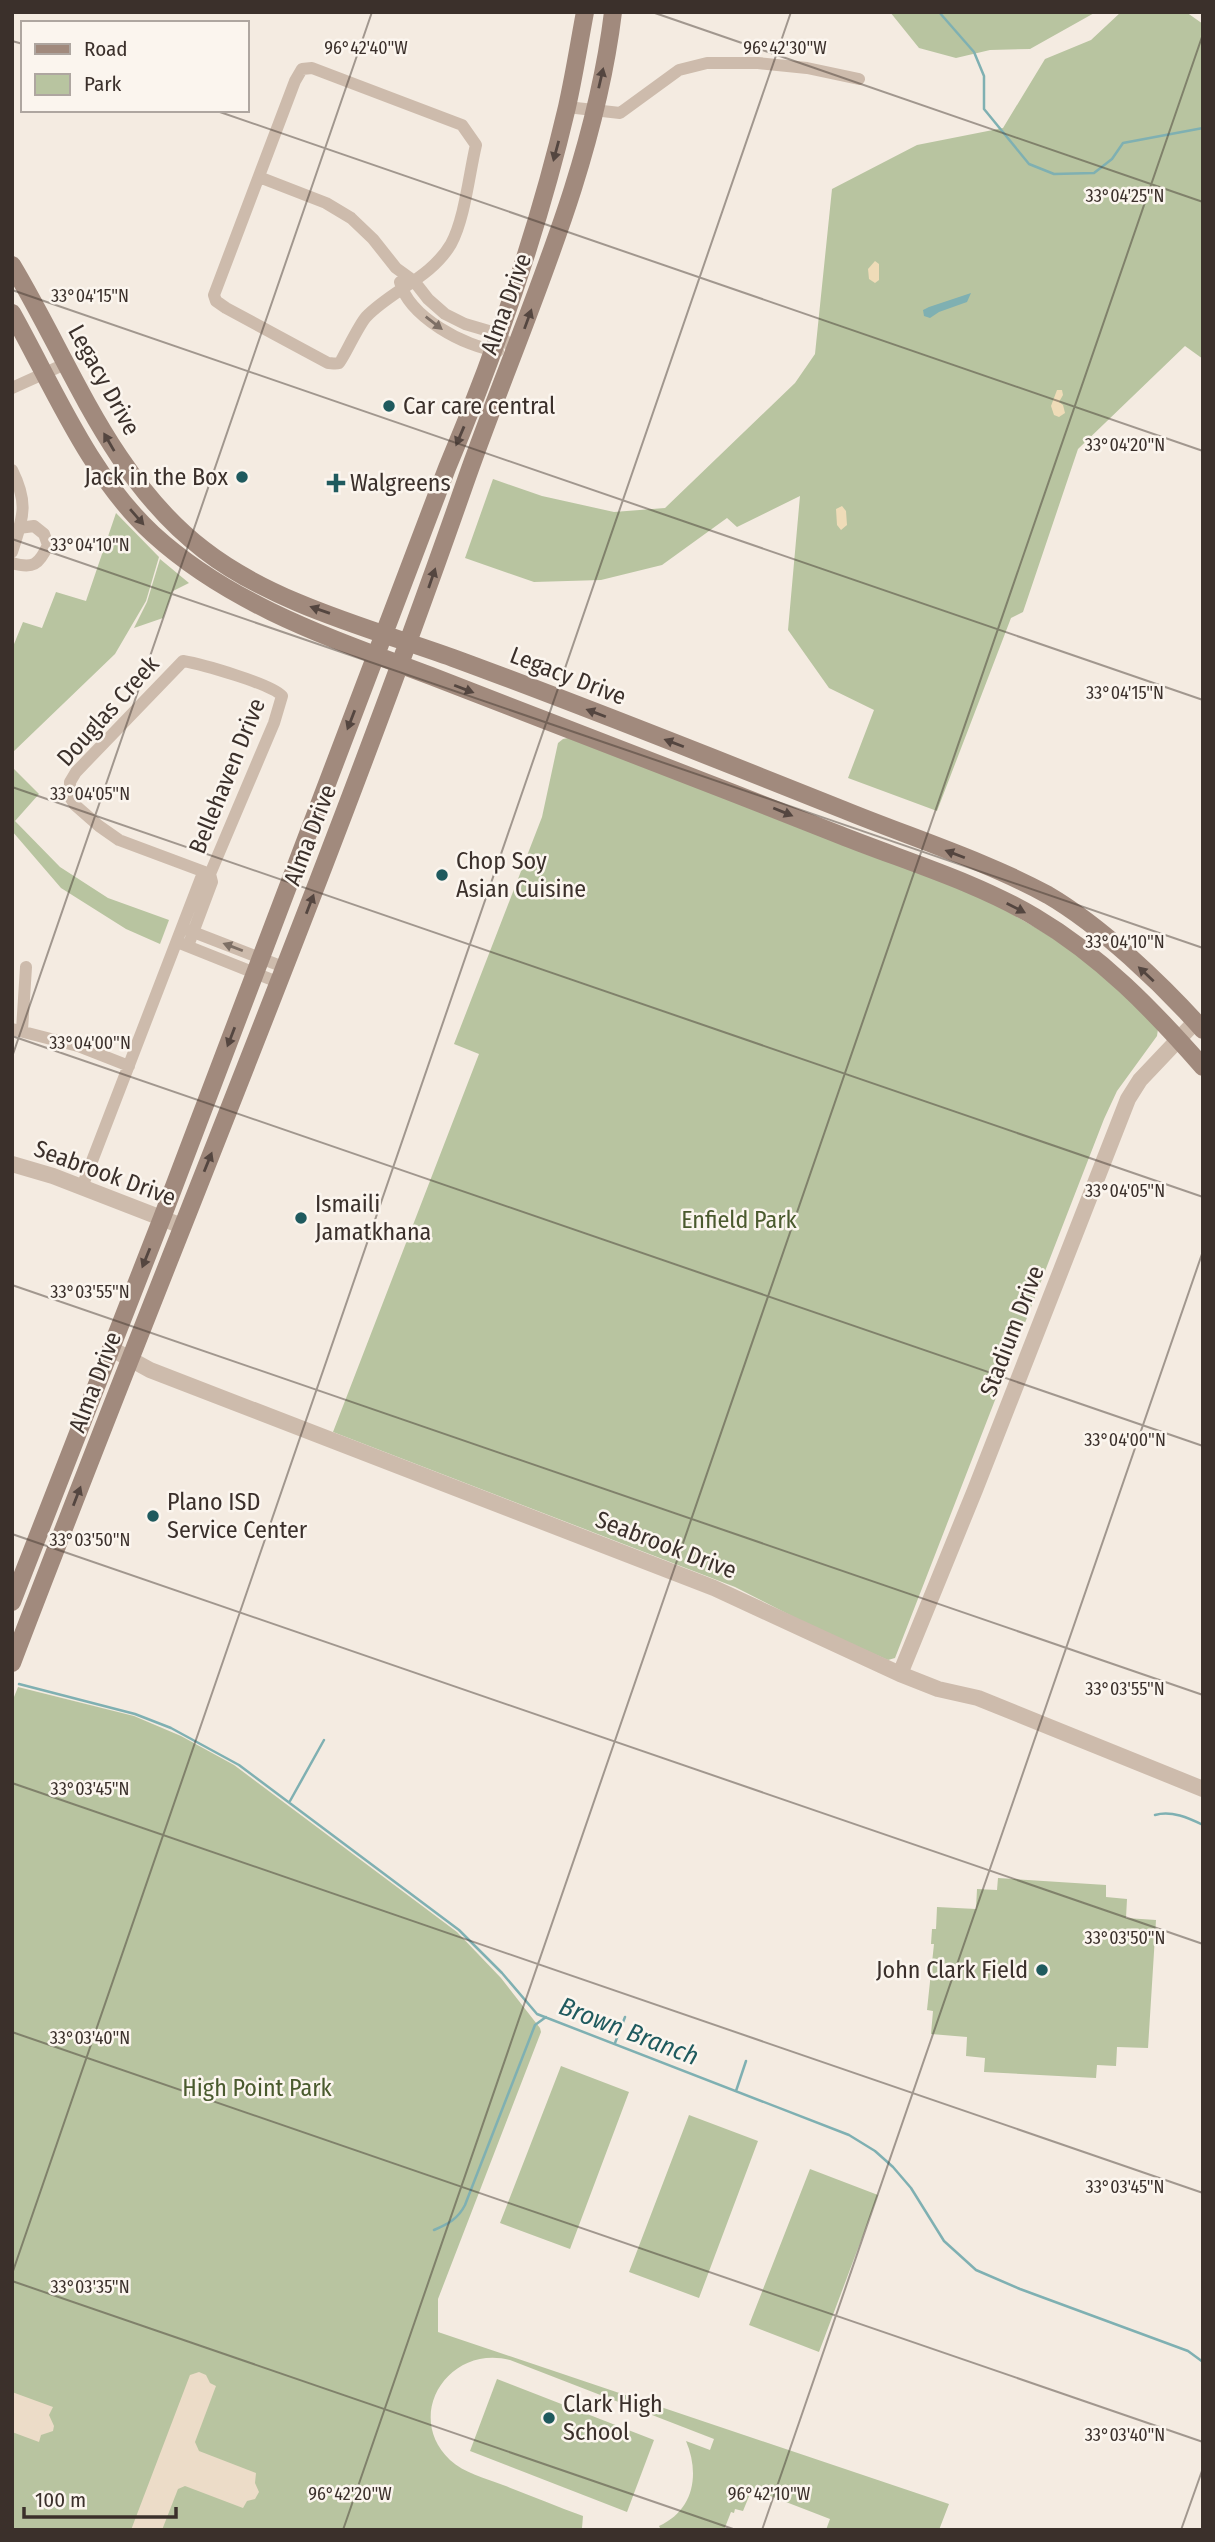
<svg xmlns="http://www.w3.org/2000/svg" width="1215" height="2542" viewBox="0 0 1215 2542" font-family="'Fira Sans Condensed',sans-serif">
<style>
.green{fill:#b8c4a0}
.sand{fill:#efdcb8}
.plaza{fill:#ecdcc8}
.water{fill:#7fb0b2}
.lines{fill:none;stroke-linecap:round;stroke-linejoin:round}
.stream{stroke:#7fb0b2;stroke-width:2.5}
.minor{stroke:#cdbbac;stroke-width:12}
.tertiary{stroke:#cdbbac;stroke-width:16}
.secondary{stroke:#a18a7d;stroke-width:18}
.oneway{fill:#544640}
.oneway2{fill:#7d6f65}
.ticks{fill:none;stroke:#3b302b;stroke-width:2;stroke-opacity:0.45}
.poi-dot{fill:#1f5a5e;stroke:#fbf5ee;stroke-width:2.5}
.labels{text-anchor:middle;stroke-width:5;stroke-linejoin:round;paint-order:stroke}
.street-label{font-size:24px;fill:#3b302b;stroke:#fbf5ee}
.poi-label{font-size:24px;fill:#3b302b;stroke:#fbf5ee;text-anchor:start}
.park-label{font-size:24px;fill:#4a5a2e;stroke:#fbf5ee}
.water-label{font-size:26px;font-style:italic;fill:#1f5a5e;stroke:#fbf5ee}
.ticks-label{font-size:18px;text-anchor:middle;fill:#3b302b;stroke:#fbf5ee;stroke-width:5;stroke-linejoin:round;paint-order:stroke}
</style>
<rect width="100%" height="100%" fill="#f4ebe1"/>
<path class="green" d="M890,12h206l-66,37 -40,1 -34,8 -37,-10z
M1121,12h65l17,12v335l-18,-13 -107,103 -55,163 -12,6 -74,193 -89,-33 26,-68 -45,-22 -41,-58 12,-134 -63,31 -10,-9 -65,47 -61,15 -67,2 -69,-24 28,-79 49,17 72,16 51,-4 130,-125 20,-29 17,-165 85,-44 86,-17 42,-69 46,-19z
M116,513l43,44 -13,44 -31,53 -103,99v-104l11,-27 19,6 14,-36 30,9z
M160,559l29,24 -16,8 -10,27 -29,10 13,-26z
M568,738l399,151c43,24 86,46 125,77 24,19 44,41 66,63l-1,7 -40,55 -13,28 -209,539 -7,2 -67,-29 -86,-44 -402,-155 146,-378 -25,-10 88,-227 16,-74 5,-4z
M12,767l27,27 -24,27 45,46 48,31 61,22 -9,24 -34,-15 -65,-41 -49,-57z
M18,1687l116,29 47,20 53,29 223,167 44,46 39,50 1,4 -103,267v33l511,172 -10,26h-113l4,-11 -78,-30 -9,22 -8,-2 -1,4 -3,-1 -7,18h-63l-2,-4c35,-16 41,-52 27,-85l24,9 4,-11 -204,-79c-61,-16 -107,55 -60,100 14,13 35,18 53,25 26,10 53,21 80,31l-1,12 -570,2v-828z
M998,1878l108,7v12l21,2 -1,19 30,2 -8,128 -31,-1 -1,19 -19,-1 -1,13 -112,-6 1,-14 -19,-2 1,-19 -36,-3 2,-23 -6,-1 7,-66h-3l1,-15h4l1,-22 39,2 1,-20 20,1z
M561,2066l68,26 -59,157 -70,-26z
M689,2115l69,26 -59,157 -70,-26z
M810,2169l68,26 -59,157 -70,-27z
M497,2379l157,61 -27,72 -157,-61z"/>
<path class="sand" d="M875,261l4,3v16l-4,3 -6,-4 -1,-10z
M1057,390h5l1,5 -4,7 4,3 2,8 -6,4 -5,-2 -3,-9z
M842,506l4,5 1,14 -6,5 -4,-5 -1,-16z"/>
<path class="plaza" d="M199,2372l7,3 4,8 6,3 -21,56 4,9 57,22 -1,10 4,9 -4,7 -8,2 -4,7 -58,-22 -7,3 -16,41h-31l59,-155z
M12,2392l41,15 -4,8 5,11 -1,5 -12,4 -2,7 -27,-10z"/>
<path class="water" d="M971,293l-4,9 -28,10 -9,6 -6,-2 -1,-6 6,-3z"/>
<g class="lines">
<path class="stream" d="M939,12l35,40 10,24v33l45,55 25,10 40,-1 18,-14 11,-16 80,-15
M19,1684l116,30 36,14 68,37 220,165 43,43 35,41 312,121 26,16 18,16 18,21 33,53 32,29 44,19 168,62 15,11
M290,1801l34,-61
M1155,1815c16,-5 34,3 48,10
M615,2043l10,-26
M736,2091l10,-30
M434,2230c14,-6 24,-11 31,-25l70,-180 11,-8"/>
<path class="minor" d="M312,68l150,57 14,20c-7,29 -11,73 -25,99 -20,34 -59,46 -85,73 -8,9 -24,44 -27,46 -3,1 -8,0 -11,0l-102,-55 -10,-7 -2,-6 81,-214 7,-12z
M567,107l53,6 59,-43 28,-7h51l49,5 52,11
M259,177l67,26 25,15 22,21 23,29 18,13 14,18 17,15 20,10 34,10 16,17
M400,282c9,35 65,65 98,69
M12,388l53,-24
M12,470c17,34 11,47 0,82
M12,563c21,6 27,2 36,-18l-4,-11 -10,-8 -15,2
M188,930l98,38
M182,944l98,39
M188,946l24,-64 -2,-8 64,-151 8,-27c-10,-12 -81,-32 -99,-35l-107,111 -6,10v15l5,8 24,21 20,14 91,34
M12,1029l66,17 51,20
M22,1030l4,-63
M82,1187l119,-309 9,-4"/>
<path class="tertiary" d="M12,1164l41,12 129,50
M110,1348l40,22 564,218 186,86 38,15 40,9 225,91
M900,1674l75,-184 153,-391 12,-19 55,-58"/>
<path class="secondary" d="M12,265c59,98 98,213 192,285 68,53 168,79 249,108 131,48 261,100 391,152 66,27 142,51 204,85 53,31 114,89 155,135
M12,313c42,75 77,162 141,221 79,72 180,105 278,142 136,53 273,105 409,159 65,26 134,46 195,82 66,39 118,93 168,150
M12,1602l150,-384 285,-750c49,-117 91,-237 120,-361 7,-31 12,-63 18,-95
M12,1663c150,-394 314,-782 453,-1180 54,-155 128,-306 148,-471"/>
</g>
<defs><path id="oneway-solid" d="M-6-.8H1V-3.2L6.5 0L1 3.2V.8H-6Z" transform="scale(1.75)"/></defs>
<g class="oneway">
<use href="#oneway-solid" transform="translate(601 78) rotate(-77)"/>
<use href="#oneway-solid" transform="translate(556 151) rotate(105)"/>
<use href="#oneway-solid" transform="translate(528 319) rotate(-70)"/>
<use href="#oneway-solid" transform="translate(460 436) rotate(113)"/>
<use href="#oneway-solid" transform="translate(109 442) rotate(-120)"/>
<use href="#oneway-solid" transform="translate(137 517) rotate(49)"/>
<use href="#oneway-solid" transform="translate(432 578) rotate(-71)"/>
<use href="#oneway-solid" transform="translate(320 610) rotate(-161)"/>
<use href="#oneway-solid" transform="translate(464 689) rotate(21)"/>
<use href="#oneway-solid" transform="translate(596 713) rotate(-159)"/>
<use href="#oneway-solid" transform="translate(351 720) rotate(111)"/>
<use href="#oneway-solid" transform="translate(674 743) rotate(-159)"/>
<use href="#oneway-solid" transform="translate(783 812) rotate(22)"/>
<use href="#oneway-solid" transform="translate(955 854) rotate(-159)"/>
<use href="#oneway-solid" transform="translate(310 904) rotate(-69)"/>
<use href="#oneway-solid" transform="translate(1016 908) rotate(27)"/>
<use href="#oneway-solid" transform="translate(1146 974) rotate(-137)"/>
<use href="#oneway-solid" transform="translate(231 1037) rotate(111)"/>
<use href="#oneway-solid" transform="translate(208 1162) rotate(-68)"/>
<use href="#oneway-solid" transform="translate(146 1258) rotate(112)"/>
<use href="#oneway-solid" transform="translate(77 1496) rotate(-69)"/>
</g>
<g class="oneway2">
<use href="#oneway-solid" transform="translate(434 323) rotate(38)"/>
<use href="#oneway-solid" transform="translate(233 947) rotate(-159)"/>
</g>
<path class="ticks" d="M652,12l551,190M12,41l11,3M214,110l989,341M12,290l1191,410M12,539l1191,409M12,787l1191,410M12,1036l1191,410M12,1057l360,-1045M12,1285l1191,410M12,1534l1191,410M12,1783l1191,410M12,2032l1191,410M12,2274l779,-2262M12,2281l724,249M12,2529l1,1M343,2530l860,-2496M762,2530l441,-1279M1181,2530l22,-62"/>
<g class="poi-dot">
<circle cx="389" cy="406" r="7"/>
<circle cx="242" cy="477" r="7"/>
<path d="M332.5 472.5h7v7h7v7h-7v7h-7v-7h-7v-7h7z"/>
<circle cx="442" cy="875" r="7"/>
<circle cx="301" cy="1218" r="7"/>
<circle cx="153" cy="1516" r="7"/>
<circle cx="1042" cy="1970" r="7"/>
<circle cx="549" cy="2418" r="7"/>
</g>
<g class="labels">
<g class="street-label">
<text transform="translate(506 304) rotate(-70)" y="8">Alma Drive</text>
<text transform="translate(104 380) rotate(61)" y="8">Legacy Drive</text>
<text transform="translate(568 676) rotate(21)" y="8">Legacy Drive</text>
<text transform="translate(108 711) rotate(-48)" y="8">Douglas Creek</text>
<text transform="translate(227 776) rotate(-68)" y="8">Bellehaven Drive</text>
<text transform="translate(310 835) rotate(-69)" y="8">Alma Drive</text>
<text transform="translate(105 1173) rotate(20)" y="8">Seabrook Drive</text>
<text transform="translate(1012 1331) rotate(-69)" y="8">Stadium Drive</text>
<text transform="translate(95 1382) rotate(-69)" y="8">Alma Drive</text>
<text transform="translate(666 1545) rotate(21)" y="8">Seabrook Drive</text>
</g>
<g class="poi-label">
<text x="403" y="414">Car care central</text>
<text x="228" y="485" text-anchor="end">Jack in the Box</text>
<text x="350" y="491">Walgreens</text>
<text x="456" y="869">Chop Soy<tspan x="456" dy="28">Asian Cuisine</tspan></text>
<text x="315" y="1212">Ismaili<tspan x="315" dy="28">Jamatkhana</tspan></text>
<text x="167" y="1510">Plano ISD<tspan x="167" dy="28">Service Center</tspan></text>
<text x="1028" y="1978" text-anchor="end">John Clark Field</text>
<text x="563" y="2412">Clark High<tspan x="563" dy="28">School</tspan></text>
</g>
<g class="park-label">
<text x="739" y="1228">Enfield Park</text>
<text x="257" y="2096">High Point Park</text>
</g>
<g class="water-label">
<text transform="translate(629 2031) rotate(21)" y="9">Brown Branch</text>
</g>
</g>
<g class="ticks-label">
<text x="366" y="54">96°42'40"W</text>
<text x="785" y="54">96°42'30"W</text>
<text x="1125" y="202">33°04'25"N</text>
<text x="90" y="302">33°04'15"N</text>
<text x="1125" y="451">33°04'20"N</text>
<text x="90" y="551">33°04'10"N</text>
<text x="1125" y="699">33°04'15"N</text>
<text x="90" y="800">33°04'05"N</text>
<text x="1125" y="948">33°04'10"N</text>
<text x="90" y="1049">33°04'00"N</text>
<text x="1125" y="1197">33°04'05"N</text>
<text x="90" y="1298">33°03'55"N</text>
<text x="1125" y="1446">33°04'00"N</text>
<text x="90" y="1546">33°03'50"N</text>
<text x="1125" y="1695">33°03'55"N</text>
<text x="90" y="1795">33°03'45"N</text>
<text x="1125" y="1944">33°03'50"N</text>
<text x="90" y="2044">33°03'40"N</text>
<text x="1125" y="2193">33°03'45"N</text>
<text x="90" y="2293">33°03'35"N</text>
<text x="1125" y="2441">33°03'40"N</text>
<text x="350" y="2500">96°42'20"W</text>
<text x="769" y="2500">96°42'10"W</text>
</g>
<rect width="1215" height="2542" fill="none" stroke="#3b302b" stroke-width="28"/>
<rect x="21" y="21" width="228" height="91" fill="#fbf5ee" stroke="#aea6a0" stroke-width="2"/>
<rect x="35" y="44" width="35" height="10" fill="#a18a7d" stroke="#aea6a0" stroke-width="2"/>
<text x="84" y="56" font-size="21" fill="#3b302b">Road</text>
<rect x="35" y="74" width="35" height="21" fill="#b8c4a0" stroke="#aea6a0" stroke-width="2"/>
<text x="84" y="91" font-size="21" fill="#3b302b">Park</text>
<path d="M24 2507v10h152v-10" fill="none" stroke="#3b302b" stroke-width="3.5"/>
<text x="35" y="2507" font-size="21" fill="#3b302b" stroke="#fbf5ee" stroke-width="5" paint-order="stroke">100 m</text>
</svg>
